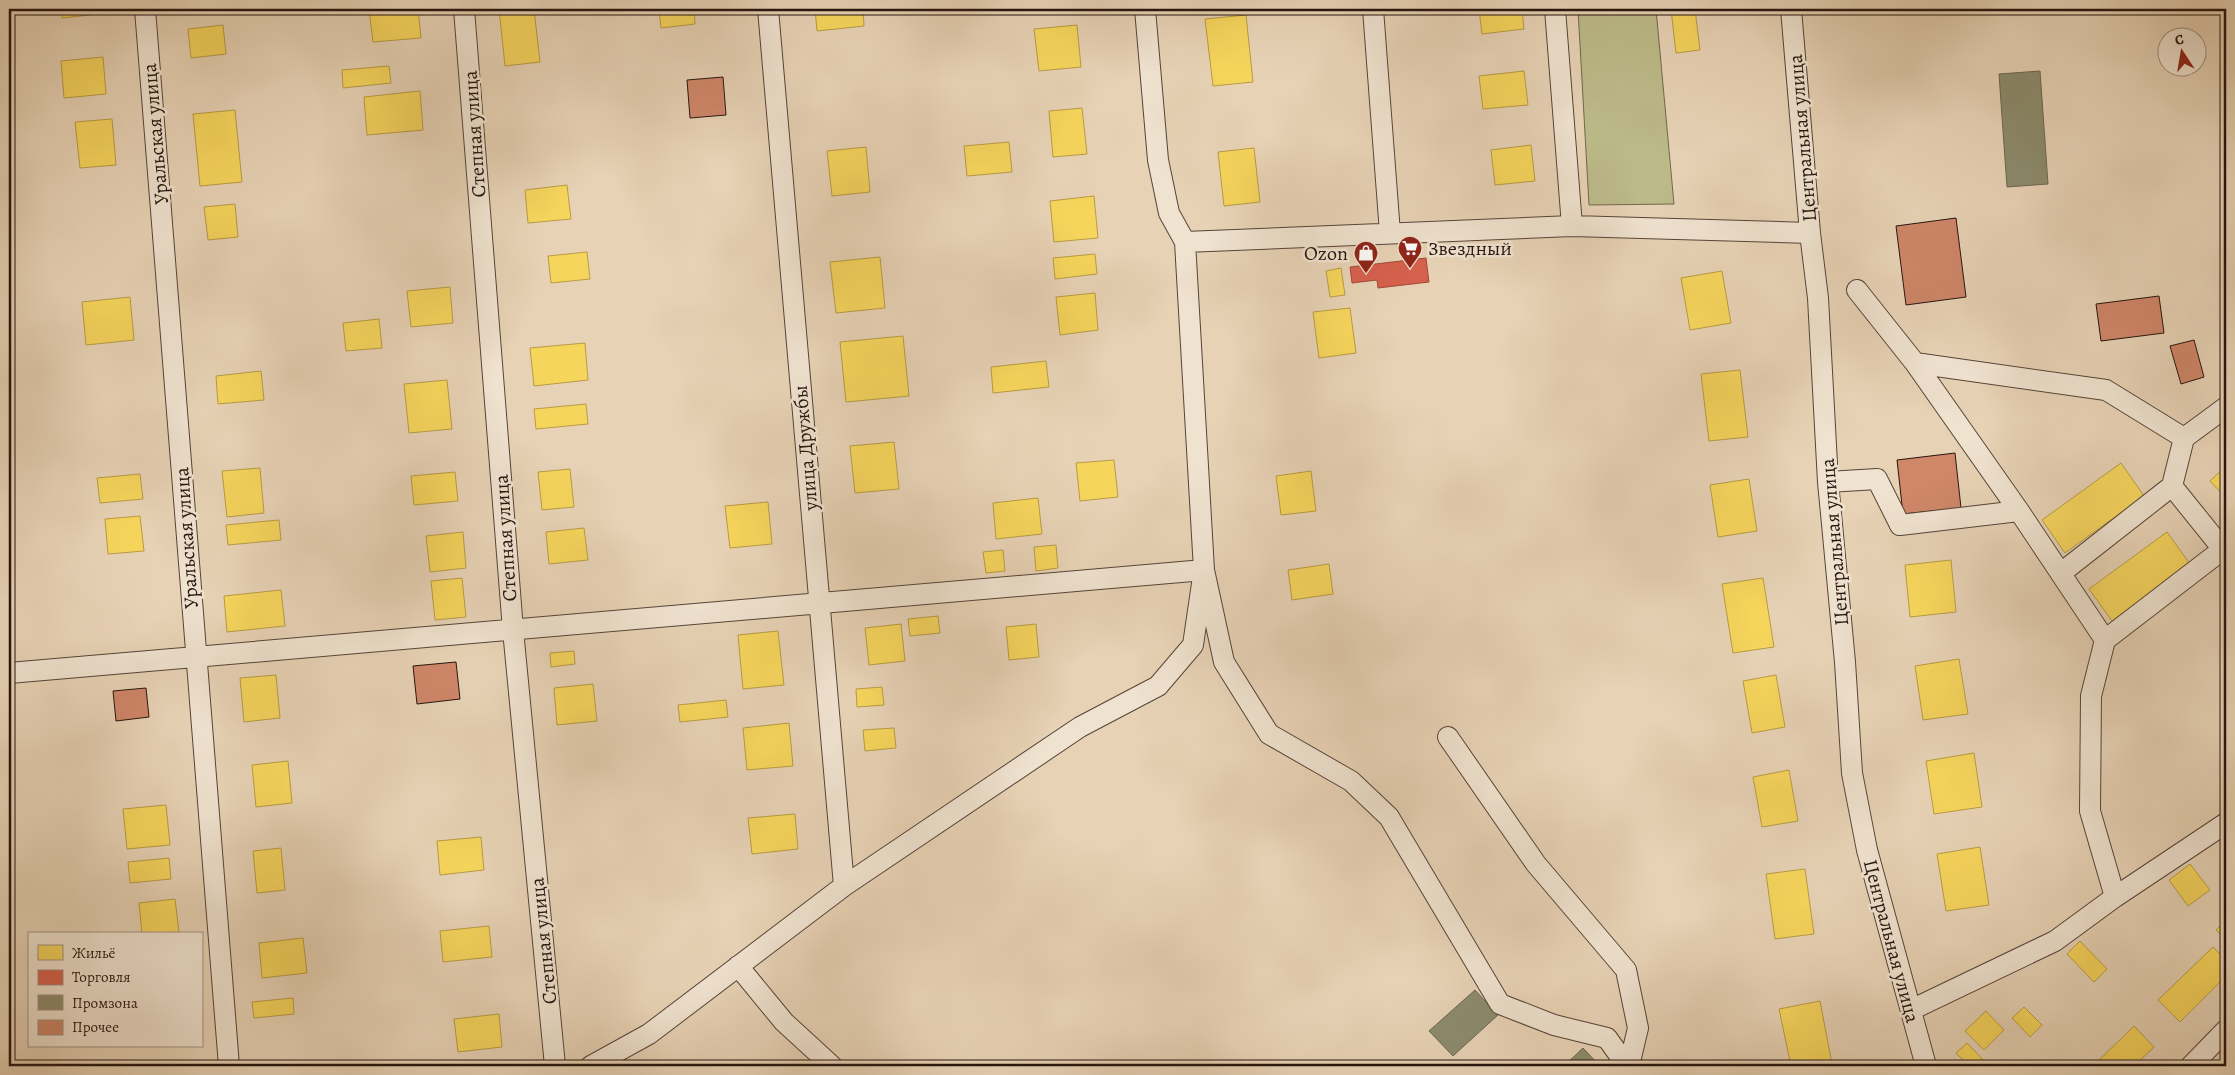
<svg xmlns="http://www.w3.org/2000/svg" width="2235" height="1075" viewBox="0 0 2235 1075" font-family="Alegreya,serif">
<style>
.green{fill:#bcba89;stroke:#71684c}
.homes{fill:#f6d55c;stroke:#b89b45}
.shops{fill:#d6604d;stroke:#a14a3a}
.industry{fill:#8c8c6e;stroke:#6d6852}
.building{fill:#cf8669;stroke:#26150f}
.lines{fill:none;stroke-linecap:round;stroke-linejoin:round}
.minor-casing{stroke:#564438;stroke-width:22}
.minor{stroke:#efe2cf;stroke-width:20}
.labels{text-anchor:middle;stroke-width:5;stroke-linejoin:round;paint-order:stroke}
.street-label{font-size:20px;fill:#26150f;stroke:#efe2cf}
.poi-label{font-size:20px;fill:#26150f;stroke:#efe2cf;text-anchor:start}
</style>
<rect width="100%" height="100%" fill="#e7d2b5"/>
<filter id="stains"><feTurbulence type="fractalNoise" baseFrequency=".004" numOctaves="4"/><feColorMatrix values="0 0 0 0 .2 0 0 0 0 .09 0 0 0 0 .02 0 0 0 .5 -.17"/></filter>
<radialGradient id="worn" r=".72"><stop offset=".6" stop-color="#630" stop-opacity="0"/><stop offset="1" stop-color="#630" stop-opacity=".3"/></radialGradient>
<path class="green" d="M1578,9h78l18,195 -85,1z"/>
<path class="homes" d="M61,9h29v6l-28,3z
M385,9h33l3,29 -48,4 -4,-32z
M499,9h35l6,53 -35,4z
M659,9h35l1,15 -34,4z
M815,9h48l1,17 -47,5z
M1479,9h43l2,20 -42,5z
M1671,9h24l5,41 -24,3z
M1246,15l7,67 -40,4 -8,-67z
M223,25l3,29 -35,4 -3,-29z
M1077,25l4,42 -42,4 -5,-42z
M103,57l3,37 -42,4 -3,-37z
M389,66l2,17 -48,5 -1,-18z
M1524,71l4,34 -45,4 -4,-33z
M420,91l3,39 -56,5 -3,-38z
M1082,108l5,46 -34,3 -4,-46z
M235,110l7,72 -42,4 -7,-72z
M112,119l4,46 -36,3 -5,-46z
M1009,142l3,30 -45,4 -3,-30z
M1531,145l4,36 -40,4 -4,-35z
M866,147l4,45 -38,4 -5,-45z
M1254,148l6,54 -36,4 -6,-54z
M567,185l4,34 -43,4 -3,-33z
M1094,196l4,42 -44,4 -4,-41z
M235,204l3,33 -30,3 -4,-33z
M587,252l3,27 -39,4 -3,-27z
M1095,254l2,20 -42,5 -2,-21z
M880,257l5,51 -49,5 -6,-51z
M1341,268l4,27 -15,2 -4,-26z
M1722,271l9,52 -41,7 -9,-52z
M450,287l3,36 -42,4 -4,-36z
M1095,293l3,37 -38,5 -4,-38z
M130,297l4,43 -48,5 -4,-43z
M1350,308l6,45 -37,5 -6,-46z
M379,319l3,29 -36,3 -3,-28z
M903,336l6,60 -63,6 -6,-60z
M585,343l3,37 -54,6 -4,-38z
M1046,361l3,26 -56,6 -2,-26z
M1740,370l8,67 -39,4 -8,-67z
M261,371l3,29 -46,4 -2,-28z
M447,380l5,49 -43,4 -5,-49z
M586,404l2,20 -52,5 -2,-20z
M894,442l5,47 -44,4 -5,-47z
M1114,460l4,37 -38,4 -4,-38z
M2121,463l23,33 -79,57 -23,-33z
M2226,466v32l-16,-17z
M260,468l4,45 -37,4 -5,-46z
M570,469l4,38 -32,3 -4,-38z
M1311,471l5,40 -35,4 -5,-39z
M455,472l3,29 -44,4 -3,-29z
M140,474l3,25 -43,4 -3,-25z
M1749,479l8,52 -39,6 -8,-52z
M1038,498l4,36 -46,5 -3,-36z
M768,502l4,42 -42,4 -5,-42z
M140,516l4,35 -36,3 -3,-35z
M279,520l2,20 -53,5 -2,-20z
M584,528l4,32 -39,4 -3,-32z
M463,532l3,36 -36,4 -4,-36z
M2167,532l23,32 -78,57 -23,-32z
M1056,545l2,23 -22,3 -2,-24z
M1003,550l2,21 -19,2 -3,-21z
M1951,560l5,52 -46,5 -5,-52z
M1329,564l4,30 -41,6 -4,-30z
M462,578l4,39 -31,3 -4,-39z
M1763,578l11,69 -41,6 -11,-69z
M281,590l4,36 -58,6 -3,-36z
M938,616l2,17 -30,3 -2,-17z
M901,624l4,37 -36,4 -4,-37z
M1036,624l3,33 -30,3 -3,-33z
M778,631l6,54 -41,4 -5,-54z
M574,651l1,13 -24,3 -1,-14z
M1959,659l9,55 -45,6 -8,-54z
M276,675l4,43 -36,4 -4,-44z
M1776,675l9,52 -33,6 -9,-52z
M593,684l4,37 -40,4 -3,-37z
M882,687l2,18 -27,2 -1,-18z
M726,700l2,17 -48,5 -2,-17z
M789,723l4,43 -46,4 -4,-42z
M894,728l2,20 -31,3 -2,-21z
M1974,753l8,54 -48,7 -8,-53z
M288,761l4,42 -36,4 -4,-42z
M1789,770l9,51 -36,6 -9,-50z
M166,805l4,40 -43,4 -4,-40z
M795,814l3,35 -46,5 -4,-36z
M481,837l3,33 -44,5 -3,-34z
M1980,847l9,58 -43,6 -9,-57z
M281,848l4,42 -28,3 -4,-42z
M169,858l2,21 -41,4 -2,-21z
M2190,864l20,26 -22,16 -19,-26z
M1805,869l9,65 -39,5 -9,-65z
M175,899l4,33 -37,2 -3,-31z
M2226,920v20l-10,-10z
M489,926l3,31 -49,5 -3,-31z
M303,938l4,35 -45,5 -3,-35z
M2080,941l27,28 -13,13 -27,-28z
M2213,947l13,13v16l-46,46 -22,-22z
M293,998l1,16 -40,4 -2,-16z
M1820,1001l12,63 -13,2h-28l-12,-57z
M2024,1007l18,18 -12,12 -18,-19z
M1986,1011l18,19 -20,20 -19,-19z
M499,1014l3,33 -44,5 -4,-33z
M2134,1026l20,21 -20,19h-41z
M1967,1043l22,23h-20l-13,-13z
M163,1061v5h-36v-2z"/>
<path class="shops" d="M1426,258l3,24 -51,6 -1,-8 -25,3 -2,-16z"/>
<path class="industry" d="M2040,71l8,113 -41,3 -8,-113z
M1475,990l23,25 -45,41 -24,-25z
M1583,1048l17,18h-36z"/>
<path class="building" d="M723,77l3,38 -36,3 -3,-38z
M1956,218l10,79 -60,8 -10,-79z
M2159,296l5,37 -63,8 -5,-37z
M2194,340l10,37 -23,7 -11,-38z
M1955,453l6,55 -58,6 -6,-54z
M456,662l4,37 -43,5 -4,-38z
M146,688l3,29 -33,4 -3,-30z"/>
<g class="lines">
<defs>
<path id="minor" d="M145,9l84,1057
M464,9l49,621 42,436
M768,9l76,877
M1373,9l17,224
M1555,9l17,217
M1791,9l19,224 8,65 10,184 17,180 7,111 15,77 59,216
M1185,242l387,-16 238,7
M1857,290l58,73 104,148
M1915,363l191,27 78,48
M1828,482l49,-3 23,46 119,-14 86,129 117,-90
M2172,486l54,67
M2061,573l111,-87 12,-48 42,-31
M2105,640l-14,56 -1,115 25,86
M9,673l1195,-103 20,92 45,72 82,47 38,36 111,187 54,21 53,13 20,28
M1448,737l88,127 90,106 12,58 -9,38
M738,966l46,56 48,44
M1911,1010l144,-69 60,-44 111,-74
M591,1066l58,-32 195,-148 236,-159 78,-41 35,-41 11,-75 -19,-328 -16,-29 -11,-53 -13,-151
M2191,1066l35,-36"/>
</defs>
<use href="#minor" class="minor-casing"/>
<use href="#minor" class="minor"/>
</g>
<defs>
<symbol id="supermarket-pin" viewBox="-11 -11 22 30"><path d="M0 17L-7.5 6A9.5 9.5 0 1 1 7.5 6Z" fill="#8f2418" stroke="#efe2cf"/><path d="M-6-5.5h2.5l.6 2H6L4.5 2H-2.5L-4.4-4H-6ZM-1.5 3.2a1.3 1.3 0 1 0 .1 0ZM3 3.2a1.3 1.3 0 1 0 .1 0Z" fill="#fff"/></symbol>
<symbol id="shop-pin" viewBox="-11 -11 22 30"><path d="M0 17L-7.5 6A9.5 9.5 0 1 1 7.5 6Z" fill="#8f2418" stroke="#efe2cf"/><path d="M-5-2.5h2.3a2.7 3.5 0 0 1 5.4 0H5L5.5 6h-11ZM-1.5-2.5h3a1.5 2.3 0 0 0-3 0Z" fill="#fff"/></symbol>
</defs>
<g fill-rule="evenodd">
<use href="#supermarket-pin" x="1396" y="234" width="28" height="38"/>
<use href="#shop-pin" x="1352" y="239" width="28" height="38"/>
</g>
<g class="labels">
<g class="street-label">
<text transform="translate(155 134) rotate(-95)" y="7">Уральская улица</text>
<text transform="translate(474 134) rotate(-94)" y="7">Степная улица</text>
<text transform="translate(1802 138) rotate(-95)" y="7">Центральная улица</text>
<text transform="translate(805 448) rotate(-95)" y="7">улица Дружбы</text>
<text transform="translate(186 538) rotate(-94)" y="7">Уральская улица</text>
<text transform="translate(505 538) rotate(-94)" y="7">Степная улица</text>
<text transform="translate(1834 542) rotate(-95)" y="7">Центральная улица</text>
<text transform="translate(543 941) rotate(-96)" y="7">Степная улица</text>
<text transform="translate(1892 941) rotate(75)" y="7">Центральная улица</text>
</g>
<g class="poi-label">
<text x="1428" y="255">Звездный</text>
<text x="1348" y="260" text-anchor="end">Ozon</text>
</g>
</g>
<rect width="2235" height="1075" fill="none" stroke="#e7d2b5" stroke-width="30"/>
<rect x="10" y="10" width="2215" height="1055" fill="none" stroke="#26150f" stroke-width="2.5"/>
<rect x="15" y="15" width="2205" height="1045" fill="none" stroke="#26150f"/>
<rect x="28" y="932" width="175" height="115" fill="#efe2cf" stroke="#9f9082"/>
<rect x="38" y="945" width="25" height="15" fill="#f6d55c" stroke="#9f9082"/>
<text x="72" y="958" font-size="15" fill="#26150f">Жильё</text>
<rect x="38" y="970" width="25" height="15" fill="#d6604d" stroke="#9f9082"/>
<text x="72" y="982" font-size="15" fill="#26150f">Торговля</text>
<rect x="38" y="995" width="25" height="15" fill="#8c8c6e" stroke="#9f9082"/>
<text x="72" y="1008" font-size="15" fill="#26150f">Промзона</text>
<rect x="38" y="1020" width="25" height="15" fill="#cf8669" stroke="#9f9082"/>
<text x="72" y="1032" font-size="15" fill="#26150f">Прочее</text>
<g transform="translate(2182 52) rotate(348)"><circle r="24" fill="#efe2cf" stroke="#9f9082"/>
<path d="M0-4L9 19L0 12L-9 19Z" fill="#8f2418"/>
<text y="-8" font-size="14" font-weight="bold" text-anchor="middle" fill="#26150f">С</text>
</g>
<rect width="100%" height="100%" filter="url(#stains)"/>
<rect width="100%" height="100%" fill="url(#worn)"/>
</svg>
